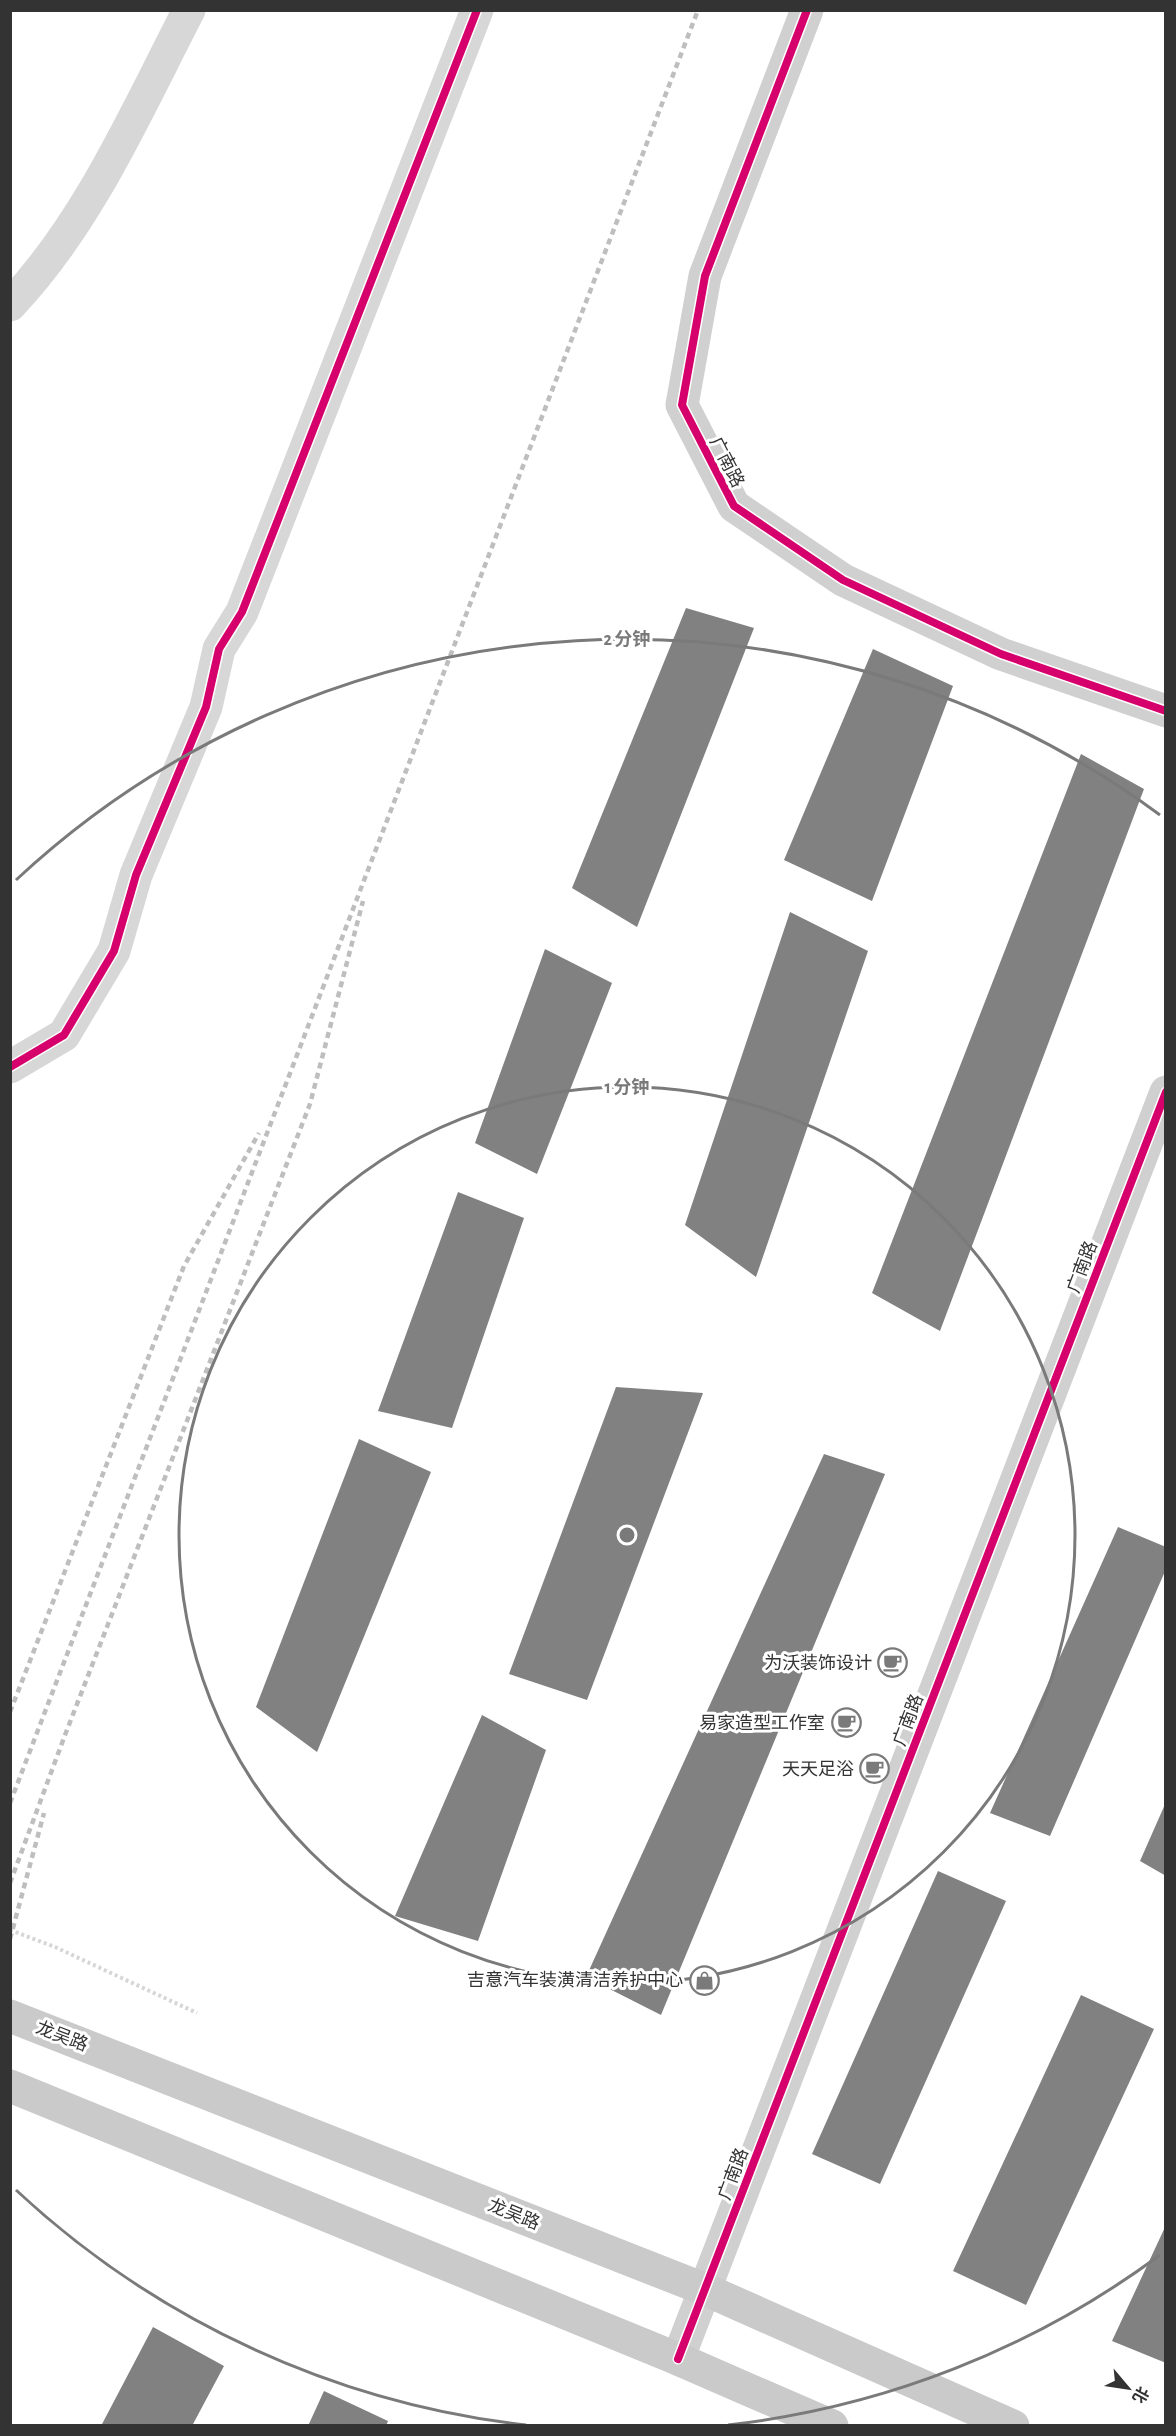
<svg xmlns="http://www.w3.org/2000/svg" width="1176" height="2436" viewBox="0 0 1176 2436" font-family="'Alegreya Sans','Noto Sans SC',sans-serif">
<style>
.building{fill:#818181}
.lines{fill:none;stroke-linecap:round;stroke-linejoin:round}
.street{stroke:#d7d7d7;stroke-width:33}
.secondary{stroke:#d0d0d0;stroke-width:33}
.primary{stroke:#cacaca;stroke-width:33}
.rail{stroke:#bebebe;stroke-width:4.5;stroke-dasharray:6 4.5;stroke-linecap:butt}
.path-bridge{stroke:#d6d6d6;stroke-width:4;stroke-dasharray:3 3;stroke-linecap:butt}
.cycleway-casing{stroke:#fff;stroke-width:11}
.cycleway{stroke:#d6006c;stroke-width:8}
.ring{fill:none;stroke:#7a7a7a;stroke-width:3}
.labels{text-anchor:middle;stroke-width:6;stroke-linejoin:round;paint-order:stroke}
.street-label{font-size:18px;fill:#333;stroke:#fff}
.poi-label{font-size:18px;fill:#333;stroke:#fff;text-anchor:end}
.centre{fill:#7a7a7a;stroke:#fff;stroke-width:3}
.ring-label{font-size:18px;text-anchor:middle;font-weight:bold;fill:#7a7a7a;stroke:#fff;stroke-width:6;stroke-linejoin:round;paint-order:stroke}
</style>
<rect width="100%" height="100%" fill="#fff"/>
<path class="building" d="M686,608l68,20 -117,299 -65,-39z
M873,649l80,37 -81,215 -88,-41z
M1081,754l63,35 -204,542 -68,-38z
M790,912l78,39 -112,326 -71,-52z
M545,949l67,34 -75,191 -62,-31z
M458,1192l66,26 -72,210 -74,-17z
M616,1387l87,6 -116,307 -78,-26z
M359,1439l72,33 -114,280 -61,-45z
M824,1454l61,20 -224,541 -75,-38z
M1118,1527l48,20v22l-116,267 -60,-23z
M482,1715l64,35 -68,191 -83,-25z
M1166,1802v74l-26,-15z
M938,1871l68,30 -126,283 -68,-30z
M1081,1995l73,34 -128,276 -73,-34z
M1166,2225v138l-54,-22z
M153,2327l71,39 -32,60h-91z
M324,2391l64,30 -2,5h-78z"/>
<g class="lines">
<path class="street" d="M10,305c79,-83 127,-195 179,-295
M10,1067l54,-32 50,-84 22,-76 70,-168 13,-58 23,-37 235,-602"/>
<path class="secondary" d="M807,10l-102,266 -23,129 52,101 109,74 158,74 165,57
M678,2359l488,-1267"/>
<path class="primary" d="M10,2016l694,273 309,137
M10,2086l668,273 154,67"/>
<path class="rail" d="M10,1712l174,-446 75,-133
M10,1803l688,-1793
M10,1883l55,-148 245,-631 53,-203
M10,1939l34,-126"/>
<path class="path-bridge" d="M10,1930l45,17 142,66"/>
<defs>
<path id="cycleway" d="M807,10l-102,266 -23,129 52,101 109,74 158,74 165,57
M10,1067l54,-32 50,-84 22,-76 70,-168 13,-58 23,-37 235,-602
M678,2359l488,-1267"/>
</defs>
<use href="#cycleway" class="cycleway-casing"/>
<use href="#cycleway" class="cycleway"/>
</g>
<g class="ring">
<circle cx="627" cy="1535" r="448"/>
<path d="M1160 2255A896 896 0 0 1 728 2425M526 2425A896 896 0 0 1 16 2190M16 880A896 896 0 0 1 1160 815"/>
</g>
<defs>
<symbol id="cafe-ring" viewBox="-11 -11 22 22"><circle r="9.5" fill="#fff" stroke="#7a7a7a" stroke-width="1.5"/><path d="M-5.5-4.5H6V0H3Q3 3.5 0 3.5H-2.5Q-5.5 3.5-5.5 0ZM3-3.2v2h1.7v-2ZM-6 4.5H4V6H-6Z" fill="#7a7a7a"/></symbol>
<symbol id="shop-ring" viewBox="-11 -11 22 22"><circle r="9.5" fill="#fff" stroke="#7a7a7a" stroke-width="1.5"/><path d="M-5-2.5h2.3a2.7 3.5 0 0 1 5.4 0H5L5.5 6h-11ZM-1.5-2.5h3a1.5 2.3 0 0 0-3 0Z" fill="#7a7a7a"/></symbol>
</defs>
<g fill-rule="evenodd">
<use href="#cafe-ring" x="876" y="1646" width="33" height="33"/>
<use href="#cafe-ring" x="830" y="1706" width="33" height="33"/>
<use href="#cafe-ring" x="858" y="1752" width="33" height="33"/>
<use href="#shop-ring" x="688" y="1964" width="33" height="33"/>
</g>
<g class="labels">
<g class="street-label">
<text transform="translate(727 462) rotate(63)" y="6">广南路</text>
<text transform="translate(1082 1267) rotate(-69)" y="6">广南路</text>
<text transform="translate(908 1720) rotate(-69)" y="6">广南路</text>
<text transform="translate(62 2036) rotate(21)" y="6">龙吴路</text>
<text transform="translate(733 2174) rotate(-69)" y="6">广南路</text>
<text transform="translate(514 2214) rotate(22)" y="6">龙吴路</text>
</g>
<g class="poi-label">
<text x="872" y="1669">为沃装饰设计</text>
<text x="825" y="1729">易家造型工作室</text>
<text x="854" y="1775">天天足浴</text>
<text x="683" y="1986">吉意汽车装潢清洁养护中心</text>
</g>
</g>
<circle cx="627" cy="1535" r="9" class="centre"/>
<g class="ring-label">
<text x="627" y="645">2 分钟</text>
<text x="627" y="1093">1 分钟</text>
</g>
<rect width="1176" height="2436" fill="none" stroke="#333333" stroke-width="24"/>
<g transform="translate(1128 2388) rotate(119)" stroke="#ffffff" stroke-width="4.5" paint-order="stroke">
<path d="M0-4.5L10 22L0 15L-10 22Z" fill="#333333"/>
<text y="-9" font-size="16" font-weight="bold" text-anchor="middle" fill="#333333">北</text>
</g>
</svg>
